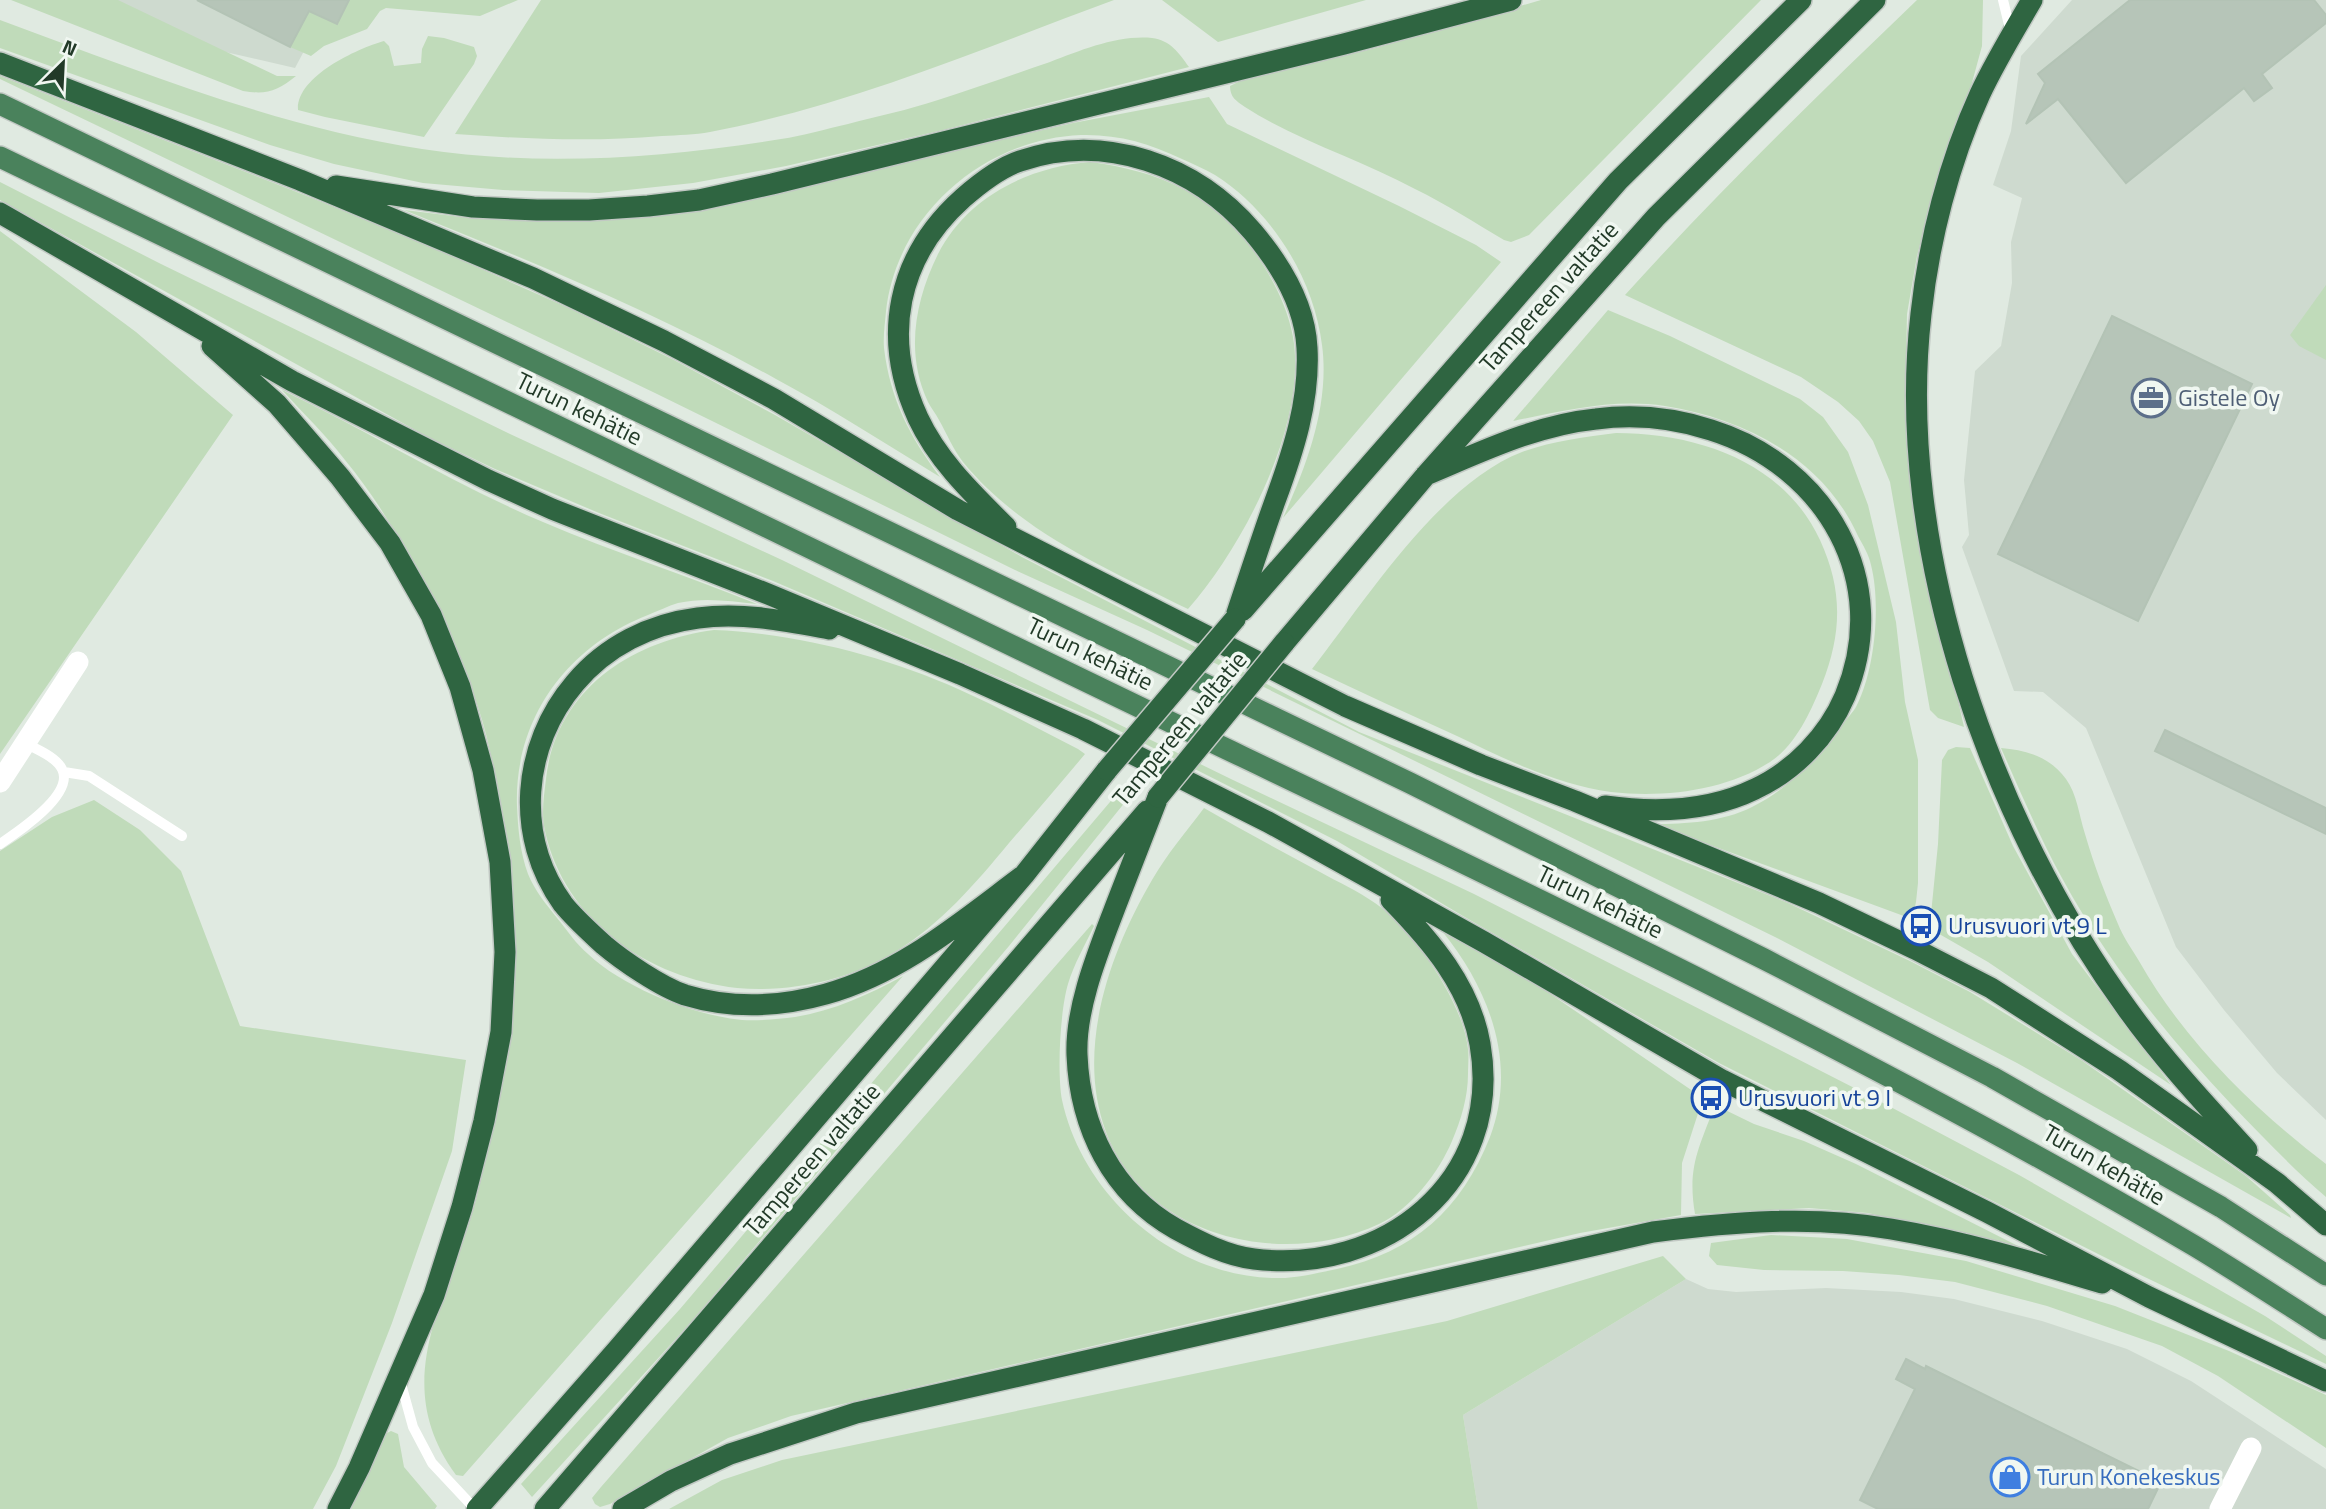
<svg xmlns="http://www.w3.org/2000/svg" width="2326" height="1509" viewBox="0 0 2326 1509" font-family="'Titillium Web',sans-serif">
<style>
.built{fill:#cedacf}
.green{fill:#c0dbba}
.building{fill:#b6c5b8;stroke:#b3c3b5;stroke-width:2}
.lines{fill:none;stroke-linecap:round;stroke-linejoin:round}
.trunk-casing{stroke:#c1c8c3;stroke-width:24}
.motorway-casing{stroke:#c1c8c3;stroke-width:24}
.service{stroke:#fff;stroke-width:10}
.minor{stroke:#fff;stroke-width:21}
.trunk{stroke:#4a825c;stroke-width:21}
.motorway{stroke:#2f6541;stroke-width:21}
.motorway-bridge-casing{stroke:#c1c8c3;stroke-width:24;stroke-linecap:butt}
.motorway-bridge{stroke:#2f6541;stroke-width:21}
.labels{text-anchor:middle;stroke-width:7;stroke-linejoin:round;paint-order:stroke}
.street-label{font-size:24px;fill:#223a28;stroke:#f0f7f1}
.service-label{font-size:24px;fill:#4e5e75;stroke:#f0f7f1;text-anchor:start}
.transit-label{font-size:24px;fill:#164399;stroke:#f0f7f1;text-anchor:start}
.shop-label{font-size:24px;fill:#366cbe;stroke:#f0f7f1;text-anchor:start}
</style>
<rect width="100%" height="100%" fill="#e0eae1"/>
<path class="built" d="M56,0h275l-36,68 -96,-22z
M2072,0h254v1120l-49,-47 -53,-63 -48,-63 -90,-219 -43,-36 -29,-1 -52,-144 7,-12 -5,-55 11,-109 26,-25 11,-63 -1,-41 11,-44 -29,-13 18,-54 10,-75z
M1686,1279l22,10 28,3 90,-4 75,4 53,7 88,22 85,28 64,32 135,88v40h-848l-15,-94z"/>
<path class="green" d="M11,0h107l159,76h19c-19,15 -29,19 -53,15z
M314,0h204l-38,16 -94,-8 -6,3 -13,18 -43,17 -13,10 -21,-9z
M541,0h573c-133,49 -265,106 -404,132 -15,3 -32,3 -48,4 -69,6 -137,3 -207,-2z
M1162,0h204l-148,42z
M1541,0h220l-232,235 -18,7 -7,-2c-29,-17 -58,-36 -89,-51 -55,-30 -117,-48 -170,-82 -9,-6 -15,-10 -15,-21l12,-6 134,-32z
M1917,0h66l-1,46 -12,44 -31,80 -22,86 -10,58 -2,97 7,86 52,230 -26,-9 -8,-8 -40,-228 -17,-41 -14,-20 -21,-19 -37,-25 -176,-82c93,-103 192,-199 292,-295z
M0,20c137,50 276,107 422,129 118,18 241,9 359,-10 22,-3 44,-10 67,-15 30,-8 60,-14 90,-24 37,-12 74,-25 112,-38 32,-12 67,-27 102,-24 18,2 27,15 37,29l-246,63 -157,36 -93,17 -94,10 -96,-3 -80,-7 -89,-19 -64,-19 -270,-97z
M428,36l16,2 30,9 3,9 -3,8 -50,73 -99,-20 -27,-7c-2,-33 58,-61 86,-69l5,5 5,20 27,-3 1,-14z
M0,76l312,122 129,53 130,58 103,51 101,55 247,142 337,175 429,171 122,58 60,31 111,68 165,116 44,39 1,3 -274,-155 -242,-126 -628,-307 -132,-60 -360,-177 -655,-314z
M1209,97l18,27 172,82 77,39 25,17 -218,256c24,-53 47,-114 39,-173 -8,-66 -50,-134 -107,-170 -10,-6 -22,-11 -33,-16 -33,-16 -65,-25 -101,-24 -97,4 -184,79 -195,176 -1,12 -3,25 -2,37 6,51 26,89 56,129 -54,-33 -108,-68 -164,-98 -119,-66 -245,-118 -372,-169l74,9 110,1 203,-31 282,-66z
M1090,162c69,9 122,32 163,88 19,27 34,55 40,87 15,86 -50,210 -105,272 -80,-40 -167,-76 -225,-147 -10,-13 -16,-28 -24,-42 -3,-6 -8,-12 -11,-18 -23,-49 -13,-101 10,-148 29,-57 90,-87 152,-92z
M0,182l161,82 349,170 272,126 451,220 241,114 394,201 151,80 246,141 61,40v8l-200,-96 -407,-205 -256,-147 -126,-75 -239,-121 -325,-139 -174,-68 -104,-44 -67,-32 -428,-237z
M0,231l136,101 97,83 -233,339z
M2326,285v75l-27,-14 -9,-11z
M1608,310l62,26 130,63 23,18 25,35 20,53 28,117 9,80 13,58v123l-2,19 -4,17 -259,-95c33,0 69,-2 99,-17 38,-19 63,-48 89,-81 5,-7 12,-13 16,-21 18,-36 24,-101 14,-140 -2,-10 -8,-20 -13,-29 -35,-78 -113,-117 -193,-130 -52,-8 -102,5 -152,15z
M282,390c88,42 171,94 261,132 70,30 143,53 214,82 -27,-3 -53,-7 -79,-1 -10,3 -20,8 -30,12 -80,31 -134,103 -131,191 1,23 3,46 11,68 7,17 18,30 29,44 10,12 19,26 31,36 36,34 105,61 154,66 17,1 36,-1 53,-3 38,-6 75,-23 108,-41l-440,500 -7,-1c-72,-99 -2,-183 22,-283 17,-69 29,-142 34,-214 4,-51 -2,-100 -9,-151 -6,-41 -12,-81 -25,-120 -6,-19 -15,-37 -23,-54 -29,-68 -63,-136 -110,-193 -19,-25 -42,-47 -63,-70z
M1616,433c81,0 168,29 204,107 23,50 22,93 2,144 -11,27 -26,61 -52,78 -45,29 -107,36 -159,30 -54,-7 -106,-33 -154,-56 -48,-22 -97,-44 -145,-67 54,-69 127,-185 210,-217 30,-11 63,-15 94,-19z
M714,630c80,3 171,26 244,59 41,18 80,40 120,60l7,5c-25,30 -50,59 -76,89 -34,41 -68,81 -114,109 -45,28 -106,41 -158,36 -88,-10 -172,-66 -192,-157 -4,-17 -1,-35 1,-52 10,-89 85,-138 168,-149z
M1956,747l14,1 43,98 59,108 99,131 -183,-123 -54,-31 -3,-17 7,-70 4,-84 6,-10z
M2001,748c26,2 49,9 65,31 11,15 13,36 19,55 9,31 20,60 33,90 5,13 14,25 21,37 46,81 114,147 187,203v33c-34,-29 -64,-61 -95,-93 -65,-69 -124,-143 -169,-226 -23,-42 -42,-87 -61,-130z
M1121,789l9,7 -121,150 -317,375 -160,176 -11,-13 159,-175z
M94,800l46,30 41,41 59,155 226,34 -14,91 -60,172 -56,143 -23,43h-313v-658l52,-34z
M1204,808c38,22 77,43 116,64 18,10 38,19 55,31 38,27 88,98 93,146 1,8 0,17 0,25 0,23 -7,46 -16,67 -13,31 -41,68 -73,83 -96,45 -233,14 -273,-92 -31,-83 4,-180 46,-252 15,-26 34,-48 52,-72z
M1092,924l2,2c-9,19 -20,38 -26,58 -8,27 -11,89 -6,116 21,97 112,176 212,178 21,1 42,-5 63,-9 77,-17 124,-59 153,-132 28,-74 -1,-148 -48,-206l104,60 157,107 -21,65 -1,52 -101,18 -789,183 -63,22 -118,66 -10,3 -5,-3 -3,-6 9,-11z
M1715,1105l39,19 50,17 52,23 166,84 -154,-35 -59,-5 -114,6c-8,-47 4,-66 20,-109z
M1771,1235l76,4 119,22 149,45 114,45 97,44v53l-108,-72 -56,-30 -115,-40 -92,-24 -56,-7 -56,-4 -79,-1 -47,-5 -8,-9 2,-13z
M1663,1256l23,23 -223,136 15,94h-809l53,-29 60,-20 665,-139z
M391,1431l7,3 6,33 33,39 -2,3h-86l36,-75z"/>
<path class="building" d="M197,0h152l-12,24 -28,-13 -19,36z
M2130,0h184l12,15v8l-64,51 10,14 -18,13 -10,-13 -118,95 -68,-84 -32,25 19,-41 -7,-9z
M2112,316l140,68 -114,237 -140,-67z
M2165,730l161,78v26l-171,-83z
M1906,1359l19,10 1,-3 235,116 -13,27h-270l-18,-9 55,-111 -19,-10z"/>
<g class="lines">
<defs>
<path id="trunk" d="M0,104l1410,679 354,176 228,118 229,130 105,68
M0,157c396,195 794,384 1191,575 338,162 678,323 1002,513 45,27 89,56 133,84"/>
<path id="motorway" d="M2032,0c-18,31 -37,62 -52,94 -31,68 -51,146 -59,220 -27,235 70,508 207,696 36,50 78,95 119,140
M0,63l300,117 233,98 131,63 110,58 184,111 387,196 136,59 94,36 244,102 96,46 76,39 128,82 158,113 49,42
M336,186l137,21 64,3h52l59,-4 51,-6 73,-16 572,-140 167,-44
M0,213l292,168 196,99 64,29 216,85 192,80 123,55 185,93 216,120 238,138 265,132 162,85 177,84
M212,346l65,58 63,73 50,66 41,72 29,72 23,83 17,92 5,90 -4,80 -17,89 -22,86 -28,88 -75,173 -21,41
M1426,475c55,-23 110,-50 170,-56 39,-5 78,-1 115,11 115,36 182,151 134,266 -17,40 -51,75 -90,93 -47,23 -100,24 -150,17
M1006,527c-33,-33 -68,-66 -88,-109 -37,-81 -21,-161 45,-220 16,-14 36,-30 57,-37 85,-29 176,4 233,71 27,32 52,73 54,116 3,53 -14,104 -32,153 -14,39 -27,79 -40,118
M1243,610l375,-429 183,-181
M829,629c-43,-8 -86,-17 -131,-11 -48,6 -92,28 -123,65 -53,62 -61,153 -12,221 12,15 27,28 41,41 19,16 57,42 81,50 46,14 95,12 141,-1 76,-21 136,-73 198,-119
M1284,643l142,-168 230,-258 219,-217
M1158,797c-14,36 -28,72 -42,108 -17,45 -41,102 -39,150 3,73 35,138 99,174 24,13 51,27 78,30 129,16 250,-77 226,-215 -10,-58 -49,-103 -89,-144
M477,1509l140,-159 407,-475 83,-105
M545,1509l602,-698
M623,1509l48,-28 59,-27 126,-41 797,-181c78,-10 160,-17 238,-3 72,12 142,33 211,54"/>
</defs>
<use href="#trunk" class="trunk-casing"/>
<use href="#motorway" class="motorway-casing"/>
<path class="service" d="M2003,0l8,33
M64,772l25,4 93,60
M0,844c18,-12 75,-50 62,-75 -6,-12 -24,-19 -35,-25
M400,1380l13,47 19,36 43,46"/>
<path class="minor" d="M0,782l78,-120
M2220,1509l31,-61"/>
<use href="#trunk" class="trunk"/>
<use href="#motorway" class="motorway"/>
<defs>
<path id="motorway-bridge" d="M1107,770l128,-151
M1158,797l126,-154"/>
</defs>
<use href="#motorway-bridge" class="motorway-bridge-casing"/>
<use href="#motorway-bridge" class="motorway-bridge"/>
</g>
<defs>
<symbol id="office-ring" viewBox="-11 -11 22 22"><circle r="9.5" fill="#f0f7f1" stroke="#5c6f8a" stroke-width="1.5"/><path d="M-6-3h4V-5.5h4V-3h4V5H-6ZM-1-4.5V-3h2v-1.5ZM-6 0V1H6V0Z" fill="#5c6f8a"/></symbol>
<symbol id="bus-ring" viewBox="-11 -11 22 22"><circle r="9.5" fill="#f0f7f1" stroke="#1a4fb4" stroke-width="1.5"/><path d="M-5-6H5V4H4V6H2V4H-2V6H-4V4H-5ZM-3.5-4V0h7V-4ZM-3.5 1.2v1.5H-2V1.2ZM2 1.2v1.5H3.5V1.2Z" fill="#1a4fb4"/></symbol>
<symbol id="shop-ring" viewBox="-11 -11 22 22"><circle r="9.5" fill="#f0f7f1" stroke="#3f7fe0" stroke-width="1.5"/><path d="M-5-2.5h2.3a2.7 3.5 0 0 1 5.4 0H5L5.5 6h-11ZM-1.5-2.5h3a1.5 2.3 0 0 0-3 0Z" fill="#3f7fe0"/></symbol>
</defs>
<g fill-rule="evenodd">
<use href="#office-ring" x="2129" y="376" width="44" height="44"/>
<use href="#bus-ring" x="1899" y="904" width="44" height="44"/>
<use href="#bus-ring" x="1689" y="1076" width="44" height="44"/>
<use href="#shop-ring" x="1988" y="1455" width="44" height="44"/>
</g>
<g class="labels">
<g class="street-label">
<text transform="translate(1549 297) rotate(-48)" y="8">Tampereen valtatie</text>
<text transform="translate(579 409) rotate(26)" y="8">Turun kehätie</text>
<text transform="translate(1090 654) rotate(26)" y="8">Turun kehätie</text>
<text transform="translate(1180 729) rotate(-50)" y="8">Tampereen valtatie</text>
<text transform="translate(1600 902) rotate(26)" y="8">Turun kehätie</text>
<text transform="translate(812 1160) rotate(-49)" y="8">Tampereen valtatie</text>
<text transform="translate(2104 1165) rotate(30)" y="8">Turun kehätie</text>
</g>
<g class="service-label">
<text x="2178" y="406">Gistele Oy</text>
</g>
<g class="transit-label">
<text x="1948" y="934">Urusvuori vt 9 L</text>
<text x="1738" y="1106">Urusvuori vt 9 I</text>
</g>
<g class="shop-label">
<text x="2037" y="1485">Turun Konekeskus</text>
</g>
</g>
<g transform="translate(63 63) rotate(24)" stroke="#f0f7f1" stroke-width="5" paint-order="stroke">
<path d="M0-5L12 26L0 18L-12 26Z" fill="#223a28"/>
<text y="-10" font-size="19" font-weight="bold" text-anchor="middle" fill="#223a28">N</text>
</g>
</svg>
